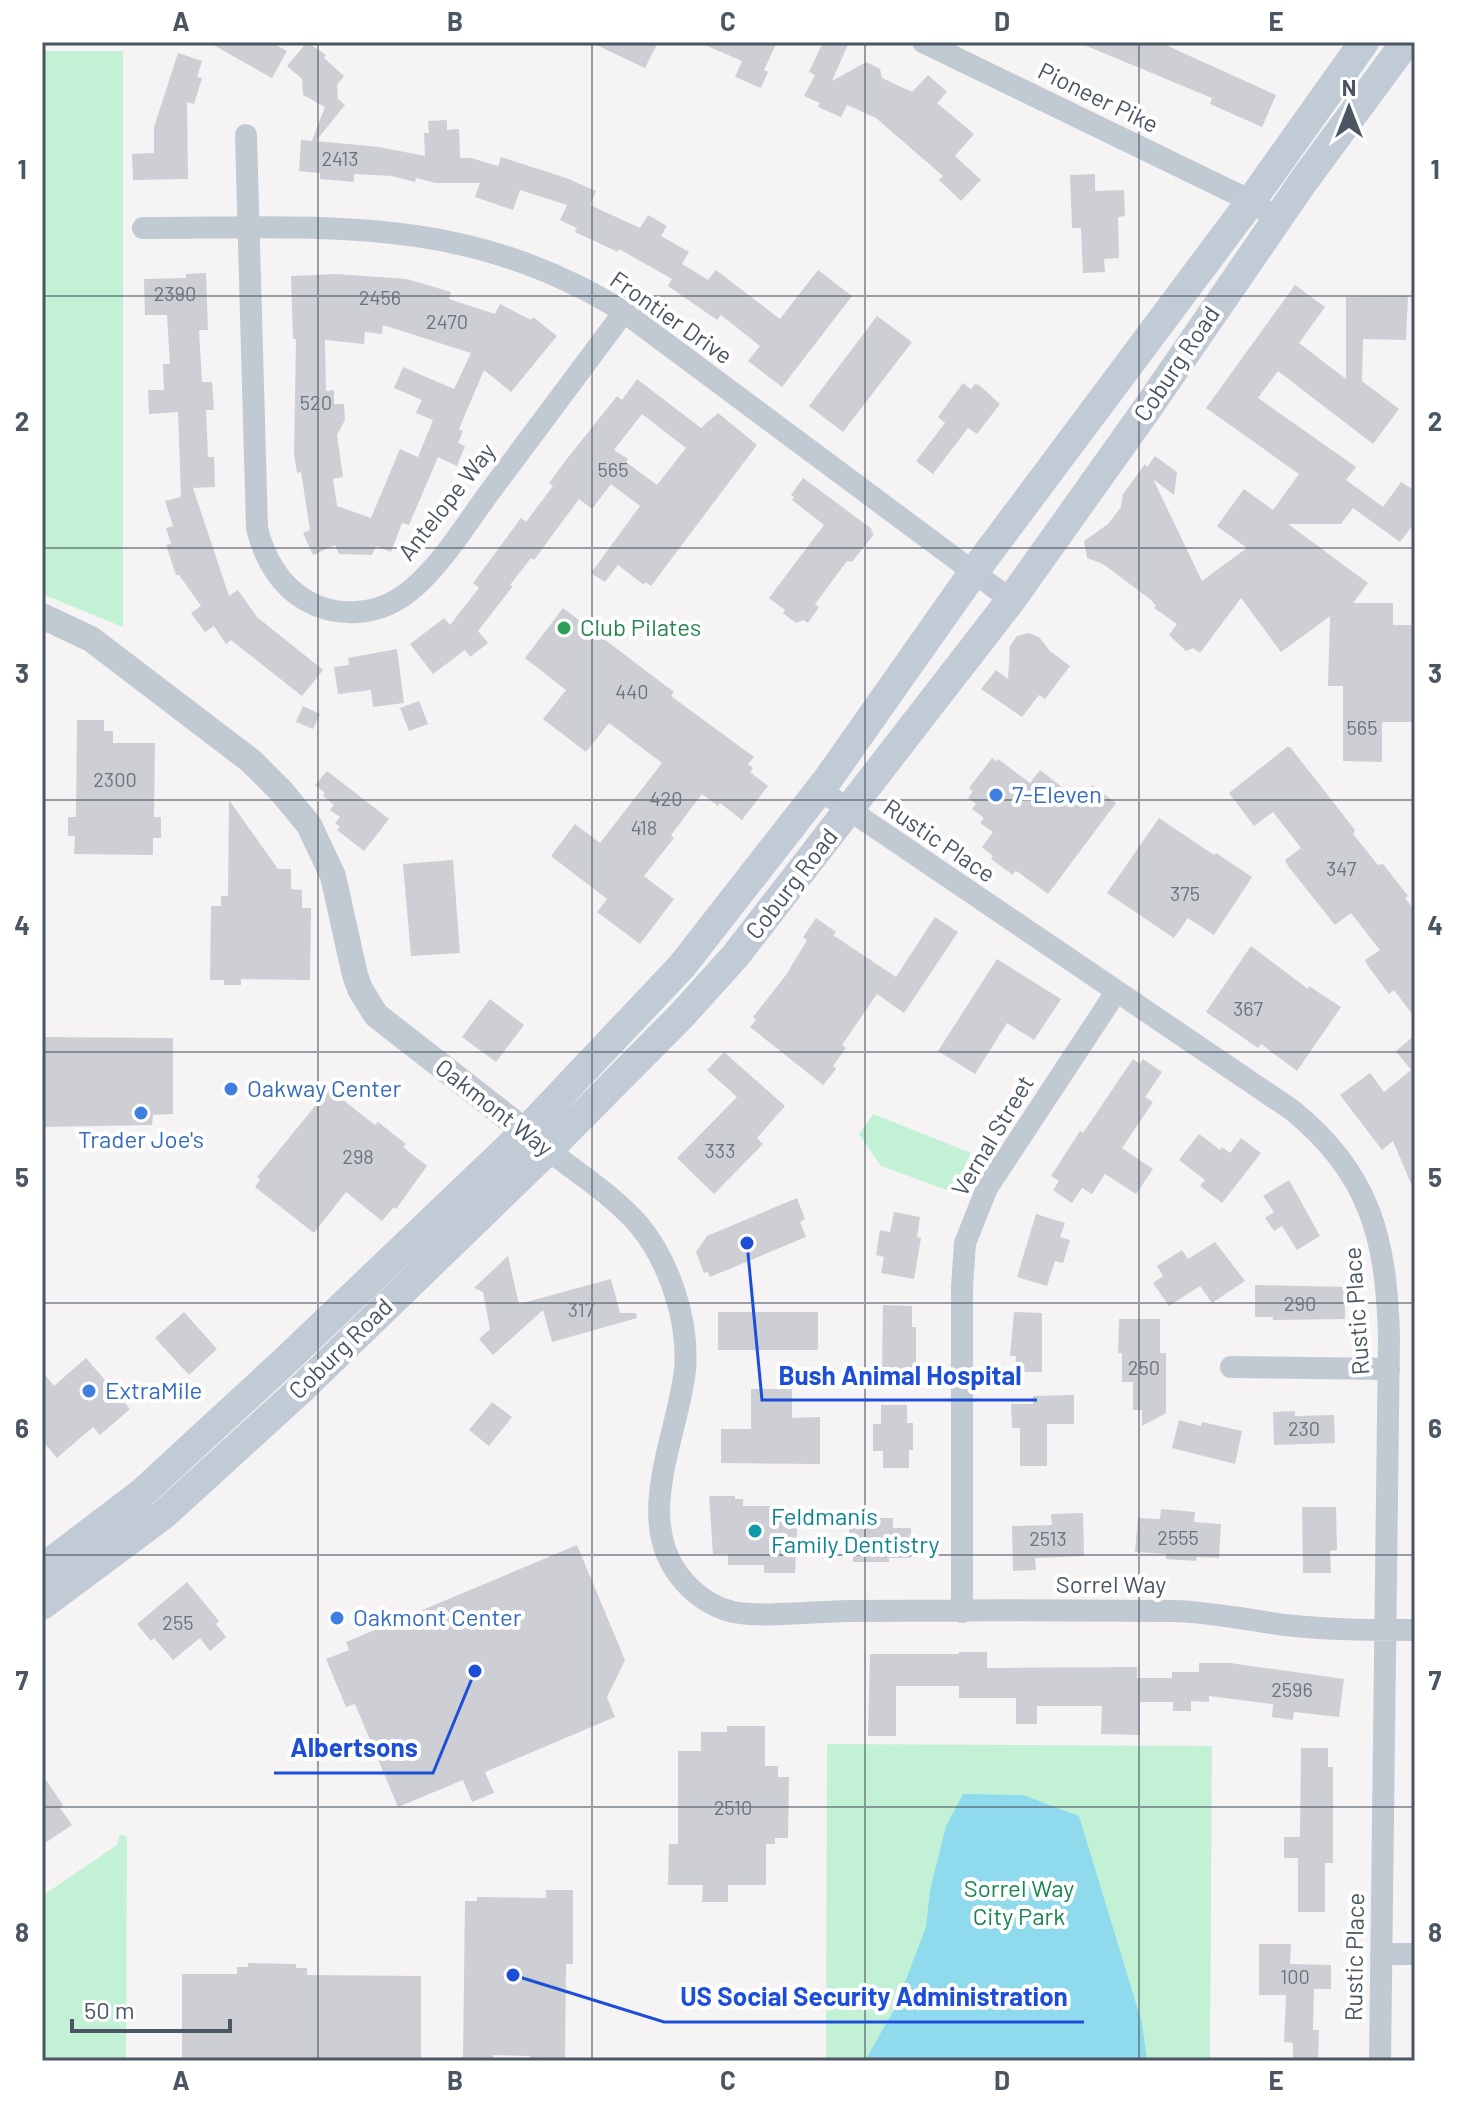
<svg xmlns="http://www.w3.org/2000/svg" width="1457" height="2103" viewBox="0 0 1457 2103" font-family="Barlow,sans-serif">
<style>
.green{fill:#c3f1d5}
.water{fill:#90daee}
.building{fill:#cdcfd5;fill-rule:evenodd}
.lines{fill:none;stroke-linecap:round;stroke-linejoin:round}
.minor{stroke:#c1cad2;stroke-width:22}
.tertiary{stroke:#c1cad2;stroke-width:26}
.secondary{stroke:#c1cbd6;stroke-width:30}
.grid{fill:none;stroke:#4a5661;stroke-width:2;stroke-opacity:0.55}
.leisure-dot{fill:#2e9e5b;stroke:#fff;stroke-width:3}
.shop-dot{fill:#3f7fe0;stroke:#fff;stroke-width:3}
.culture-dot{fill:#0f9aa8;stroke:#fff;stroke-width:3}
.labels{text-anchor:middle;stroke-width:8;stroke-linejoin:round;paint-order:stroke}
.number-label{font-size:20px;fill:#6b747e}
.street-label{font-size:24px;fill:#4a5661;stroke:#fff}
.leisure-label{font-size:24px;fill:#27864d;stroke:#fff;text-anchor:start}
.shop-label{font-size:24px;fill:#366cbe;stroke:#fff;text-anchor:start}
.culture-label{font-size:24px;fill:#0d838f;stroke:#fff;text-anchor:start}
.park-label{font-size:24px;fill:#17864f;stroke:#fff}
.leader{fill:none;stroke:#1d4ed8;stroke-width:3}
.callout-dot{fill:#1d4ed8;stroke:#fff;stroke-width:3}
.callout-label{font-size:26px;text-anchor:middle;font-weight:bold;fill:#1d4ed8;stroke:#fff;stroke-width:8;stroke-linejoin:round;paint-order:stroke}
.neatline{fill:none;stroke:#4a5661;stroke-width:3}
.grid-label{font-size:26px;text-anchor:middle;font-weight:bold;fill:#4a5661}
</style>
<rect width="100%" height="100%" fill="#f5f3f3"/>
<path class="green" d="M42,51h81v576l-81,-33z
M873,1114l98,39 -19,39 -71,-26 -22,-32z
M827,1744l385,2 -2,315h-384z
M120,1834l7,3 -1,224h-84v-165l75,-51z"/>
<path class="water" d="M963,1794l60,1 56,21 63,207 5,38h-280v-4l28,-49 31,-81 4,-37 16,-64z"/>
<path class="building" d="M208,42h62l17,9 -15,27z
M307,42l19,13 -2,3 20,18 -7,9 1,14 7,6 -29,36 63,6 46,9 -1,-23h5l-1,-12 19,-1v10l12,-1 1,29h11l27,8 3,-9 65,21 30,13 -6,14 50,23 8,-13 19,11 -6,10 28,16 -7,12 26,16 8,-10 64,49 38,-49 34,26 -70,91 -34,-26 12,-15 -39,-31 -4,5 -49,-34 4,-7 -53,-30 -1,3 -43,-20 2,-4 -17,-8 7,-15 -47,-15 -7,20 -38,-13 5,-14h-44l-20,-5 -1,4 -23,-6 -38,-2v8l-34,-3v-6l-21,-2 2,-31 11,1 13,-34 -22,-12 -1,-16 -15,-13z
M590,42h68l-13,26z
M698,42h79l-13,28 4,2 -7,16 -26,-11 7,-16z
M823,42h26l-17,39 34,-19 14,7 2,9 30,14 16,-17 19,17 -10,11 37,31 -19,22 26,24 -20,21 -22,-21 4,-4 -67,-58 -29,-13 -6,12 -23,-10 2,-4 -16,-7 11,-21 -6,-3z
M1077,42h82l117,53 -14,32 -52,-23 2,-6z
M178,53l24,8 -5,16 5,1 -8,26 -7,-2 1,77 -55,1 -1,-26 22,-1v-26z
M1095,174v17l29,-1 1,26 -7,1 1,41 -15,1 1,13 -22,1 -2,-45h-9l-2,-53z
M206,273l2,57h-9l3,52h10l2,28h-8l2,47h6l1,30 -22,1 36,108 9,-6 19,27 66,53 -21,26 -71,-56 -5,4 -12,-18 -9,6 -14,-19 10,-7 -22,-31h-3l-10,-30 5,-1 -5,-16 7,-2 -8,-25 16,-4 -3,-85 -29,2 -1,-24h16l-1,-26h7l-3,-49h-22l-1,-36 42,-1v-4z
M336,274l71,5 44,13 -2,7 46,15 5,-10 31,16 2,-3 24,19 -46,56 -27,-22 -25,59 4,2 -5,12 7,3 -8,20 -19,-9 -29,68 -7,-2 -11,29 -15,-6 -4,9 -33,-1 -4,-9 -22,10 -10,-22 7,-3 -9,-58 -4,1 -3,-20 2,-114h-3l-2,-63zM383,325l88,28 -17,36 -51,-22 -9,21 28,12 -6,13 17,7 -15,37 -18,-8 -29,69 -34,-12 -4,-27 10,-2 -6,-42 8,-15 -1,-16h-10v-14l-8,1 -1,-51 39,4 1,-12 17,2z
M1295,285l30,22 -26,36 47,36v-82l62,-1 -2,44 -43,-1 -1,42 37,28 -26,35 -95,-73 -20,27 98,69 -10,13 37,27 18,-25 14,9v31l-15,20 -47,-34 -12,16h-53l80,59 -15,20h40v22h22v97h-33v40l-39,-1v-75h-15l2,-70 -49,36 -40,-54 -41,55 -7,-5 -7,3 -17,-16 8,-11 -23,-16 2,-2 -5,-6 -48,-36 -16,-6 -3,-17 24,-17 13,-17 2,-13 22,-30 2,3 8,-11 22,16 -3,23 -21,-16 49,102 45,-33 -30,-22 27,-37 29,21 26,-36 -93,-66z
M877,316l35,26 -69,90 -34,-26z
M637,379l64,49 17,-15 39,32 -106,141 -6,-4 -1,3 -26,-20 -13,17 -14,-9 49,-67 -29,-22 -19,25 -13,-10 -45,61 -3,-2 -21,27 3,1 -35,45 10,12 -18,14 -5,-7 -32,24 -23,-30 34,-26 6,7 29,-37 -6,-5 48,-65 5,4 27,-36 -4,-3 17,-23 51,-64 5,4zM642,414l44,34 -29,37 -31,-23 2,-3 -14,-9z
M963,383l8,6 4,-5 4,1 21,19 -23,30 -9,-6 -35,46 -17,-13 29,-38 -7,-6z
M803,478l69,51 -1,3 3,2 -22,28 -5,-1 -32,43 4,3 -11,16 -5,-3 -7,3 -13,-10 2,-3 -16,-12 55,-73 -32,-25 2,-3 -3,-2z
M563,608l111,84 -3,4 83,61 -6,7 5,4 -3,4 18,14 -26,34 -22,-17 -2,3 -16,-12 -31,41 3,3 -30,38 30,23 -34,45 -43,-32 10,-13 -56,-43 24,-32 25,19 62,-80 -53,-40 -23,29 -43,-33 23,-29 -41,-32z
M1028,633l11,4 11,14 20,15 -25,33 -6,-4 -17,22 -41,-28 15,-19 12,9 2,-33 7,-10z
M397,649l7,54 -31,4 -2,-17 -33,4 -4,-27 15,-2 -1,-7z
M419,701l9,23 -19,7 -9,-23z
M303,706l17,8 -7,15 -17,-7z
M77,720h27v11h9v12h42l-1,74h7v21h-8v17l-79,-1 1,-18h-7v-19h8z
M1287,747h3l65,83 -2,4 25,31 5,-1 25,32 -3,2 10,13v107l-21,-28 -5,4 -21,-28 -3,-6 15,-10 -29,-37 -16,12 -47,-59 -3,-6 16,-12 -28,-36 -19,14 -25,-33z
M992,758l5,4 1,-3 32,24 10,-13 40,31 12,-16 24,18 -68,91 -30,-22 -3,-1 -2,4 -22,-16 2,-3 -11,-9 11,-15 -13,-9 4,-5 -12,-9 4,-5 -8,-6 5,-7 -4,-3z
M327,771l62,48 -25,32 -27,-21 3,-3 -5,-4 5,-6 -10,-7 4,-5 -11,-9 2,-3 -10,-8z
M229,800l49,69h13v20l11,1v18h9l-1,72 -69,-1v6h-17v-5h-14l1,-74h10v-10h7z
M1159,818l55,37 2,-2 36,24 -38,58 -26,-17 -14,20 -67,-45z
M453,860l7,93 -49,3 -8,-92z
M935,917l23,15 -54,81 -27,-19 -35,51 4,3 -13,18 3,3 -13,16 -73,-58 6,-7 -3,-3 33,-42 21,-35 -4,-3 13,-19 20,14 -3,3 63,42z
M1251,946l57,43 1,-3 32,21 -44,64 -36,-27 -3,4 -52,-36z
M997,959l64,40 -27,41 -27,-17 -32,51 -37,-23z
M490,999l34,26 -28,37 -34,-25z
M1415,1035v158l-22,-52 -11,9 -42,-55 30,-22 14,19 27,-22 -15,-19z
M42,1037l131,1v76l-20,1 -1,10 -110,2z
M724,1052l61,54 -28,32 6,6 -49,50 -37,-36 60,-61 -30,-27z
M1133,1059l7,5 3,-5 19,13 -17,25 8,5 -31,46 31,21 -17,25 -31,-20 -13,20 -10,-6 -10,15 -19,-13 6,-9 -8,-5 29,-45 3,2z
M329,1089l46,36 3,-3 28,22 -3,3 24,19 -31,43 -2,-2 -12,14 -36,-29 -32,41 -59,-46 5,-7 -3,-3z
M1199,1134l21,16 2,-3 8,6 11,-15 20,15 -39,50 -22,-17 5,-6 -26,-20z
M1289,1180l31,56 -23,14 -15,-24 -8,5 -9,-13 9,-6 -11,-16z
M797,1198l8,21 -5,3 6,15 -96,40 -2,-5 -4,1 -8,-21 11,-16z
M894,1212l26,5 -3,20 4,1 -7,41 -33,-6 3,-16 -8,-2 4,-25 10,2z
M1036,1214l29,9 -5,14 10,3 -7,23 -8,-2 -8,25 -30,-9z
M1215,1242l30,39 -33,22 -12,-17 -31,20 -16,-23 10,-7 -6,-10 25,-16 6,9z
M508,1256l11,48 92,-25 9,34h16l1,5 -85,24 -9,-32 -50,45 -14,-16 11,-10 -7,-37 -9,-4z
M1255,1285l90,2v32l-72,1v-3h-18z
M883,1305l29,1v21h4v43h-34z
M184,1312l33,37 -28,26 -34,-37z
M718,1312h100v38h-100z
M1014,1312l28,1v59h-27l1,-16h-6z
M1119,1319h41v34h6v60l-24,13v-16h-9v-28h-11v-29h-4z
M86,1358l44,51 -30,26 -7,-8 -36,31 -15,-18v-69l12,15z
M751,1389h41v29l28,-1v47l-99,-1v-34h30z
M1074,1395v29h-27v42h-27v-38h-8l-1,-24h22v-8z
M492,1402l20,15 -23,29 -20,-16z
M881,1405h26v18h6v27h-4v18h-26v-17h-10v-27h8z
M1295,1411v5l39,-1 1,28 -61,2 -1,-33z
M1179,1420l22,6 1,-4 40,9 -7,33 -63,-16z
M709,1496h26v3h8v7h29v9h26l-3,58h-31v-8h-36v-11h-15z
M1302,1507h34l1,43 -7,1 1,22h-28z
M1161,1509l34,3 -1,10 27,2 -2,34 -22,-1 -1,4 -30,-2v-5l-31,-2 3,-34 22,1z
M1083,1513l1,43 -49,2 1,12 -23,1 -1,-45 40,-1 -1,-11z
M875,1518h18v10h18v30h-22v4h-36v-5h-4v-29h26z
M577,1545l48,115 -18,37 8,20 -130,55 9,21 -22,9 -9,-22 -65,27 -43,-103 -9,3 -20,-48 23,-9 -3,-8z
M187,1582l32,39 -3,3 10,13 -16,14 -10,-13 -27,22 -19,-22 -3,3 -14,-17z
M959,1652h28v16l150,-1v11h35v-6h27v-9h31l114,16 -5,38 -45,-5 -1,8 -21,-3 1,-13 -64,-8v6l-18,-1v10h-18v-9h-33v33l-39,-1 1,-28h-65v18h-21v-26h-57v-12h-63v50h-28l2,-82h89z
M727,1726h38v40h13v11h11l-1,61h-13v6h-9v41h-38v17h-26l1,-17h-35l1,-41h9v-93h23v-19h26z
M1301,1748h27v19h5v96h-8v49h-27v-54h-14v-21h16z
M42,1774l21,31 -3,3 12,17 -30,20z
M546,1890h27v74h-7l-1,97h-35v-5l-37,-1v4h-30l2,-158h12v-4l69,1z
M1259,1944h32l-1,20 41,1v24h-17l-1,41h6l-1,31h-25v-18l-9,-1 2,-47h-27z
M248,1963l48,1v4h11v7l114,1v85h-239v-87h55v-7h11z"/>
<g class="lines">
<path class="minor" d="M923,42l328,159 27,18
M246,135l11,393c7,30 23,58 50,73 28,16 65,15 93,-3 33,-21 63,-69 86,-101 46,-61 92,-123 138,-185
M143,228c176,0 325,-15 481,84l387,288
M820,790l472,320c79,64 94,129 97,226l-9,725
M548,1150c30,23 66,46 91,75 31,38 50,96 46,145 -7,64 -50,146 -7,204 13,18 33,33 55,38 32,6 84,-1 118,-1 108,-1 215,-1 323,0 37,1 74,9 111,14 43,5 87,5 130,5
M1231,1367l158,2
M962,1612v-325l3,-44 22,-55 129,-196
M1381,1954h34"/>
<path class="tertiary" d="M42,616l49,23 160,122 31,31 27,33 24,51 22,99 5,14 16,26 164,128"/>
<path class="secondary" d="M42,1569l100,-76 141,-130 243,-232 156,-165 146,-187 145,-206 278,-372 113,-159
M42,1605l121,-90 136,-124 249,-241 134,-135 54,-60 275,-355 138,-194 156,-227 101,-137"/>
</g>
<path class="grid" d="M318,42v2019M592,42v2019M865,42v2019M1139,42v2019M42,296h1373M42,548h1373M42,800h1373M42,1052h1373M42,1303h1373M42,1555h1373M42,1807h1373"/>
<circle class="leisure-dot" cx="564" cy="628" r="8"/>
<g class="shop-dot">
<circle cx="996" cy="795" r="8"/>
<circle cx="231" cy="1089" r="8"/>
<circle cx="141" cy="1113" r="8"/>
<circle cx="89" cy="1391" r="8"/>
<circle cx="337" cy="1618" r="8"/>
</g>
<circle class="culture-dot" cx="755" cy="1531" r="8"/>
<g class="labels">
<g class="number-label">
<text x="340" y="166">2413</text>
<text x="175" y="301">2390</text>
<text x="380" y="305">2456</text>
<text x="447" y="329">2470</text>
<text x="316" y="410">520</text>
<text x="613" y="477">565</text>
<text x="632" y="699">440</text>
<text x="1362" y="735">565</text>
<text x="115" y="787">2300</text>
<text x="666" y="806">420</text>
<text x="644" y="835">418</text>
<text x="1341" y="876">347</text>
<text x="1185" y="901">375</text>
<text x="1248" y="1016">367</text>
<text x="720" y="1158">333</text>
<text x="358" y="1164">298</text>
<text x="1300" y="1311">290</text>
<text x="581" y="1317">317</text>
<text x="1144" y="1375">250</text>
<text x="1304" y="1436">230</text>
<text x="1178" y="1545">2555</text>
<text x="1048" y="1546">2513</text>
<text x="178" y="1630">255</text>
<text x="1292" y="1697">2596</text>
<text x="733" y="1815">2510</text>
<text x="1295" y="1984">100</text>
</g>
<g class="street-label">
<text transform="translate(1098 98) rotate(26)" y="8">Pioneer Pike</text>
<text transform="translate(671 318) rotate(35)" y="8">Frontier Drive</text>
<text transform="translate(1177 364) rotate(-56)" y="8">Coburg Road</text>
<text transform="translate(447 502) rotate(-52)" y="8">Antelope Way</text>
<text transform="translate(939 841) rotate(34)" y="8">Rustic Place</text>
<text transform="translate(792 884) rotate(-52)" y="8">Coburg Road</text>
<text transform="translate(494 1108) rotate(38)" y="8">Oakmont Way</text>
<text transform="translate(993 1136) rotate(-59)" y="8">Vernal Street</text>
<text transform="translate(1357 1311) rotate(-94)" y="8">Rustic Place</text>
<text transform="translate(341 1349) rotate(-44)" y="8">Coburg Road</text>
<text x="1111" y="1593">Sorrel Way</text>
<text transform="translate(1355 1957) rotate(-89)" y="8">Rustic Place</text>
</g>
<g class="leisure-label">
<text x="580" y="636">Club Pilates</text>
</g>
<g class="shop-label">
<text x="1012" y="803">7-Eleven</text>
<text x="247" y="1097">Oakway Center</text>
<text x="141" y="1148" text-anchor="middle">Trader Joe's</text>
<text x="105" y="1399">ExtraMile</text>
<text x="353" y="1626">Oakmont Center</text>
</g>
<g class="culture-label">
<text x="771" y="1525">Feldmanis<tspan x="771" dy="28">Family Dentistry</tspan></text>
</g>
<g class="park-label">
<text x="1019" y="1897">Sorrel Way<tspan x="1019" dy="28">City Park</tspan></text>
</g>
</g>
<path class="leader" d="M747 1243L762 1400H1037M475 1671L433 1773H274M513 1975L664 2022H1084"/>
<g class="callout-dot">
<circle cx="747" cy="1243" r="8"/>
<circle cx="475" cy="1671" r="8"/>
<circle cx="513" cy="1975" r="8"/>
</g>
<g class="callout-label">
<text x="900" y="1385">Bush Animal Hospital</text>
<text x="354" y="1757">Albertsons</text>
<text x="874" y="2006">US Social Security Administration</text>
</g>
<rect width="1457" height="2103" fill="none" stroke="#ffffff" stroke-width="88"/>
<g transform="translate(1349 108)" stroke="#ffffff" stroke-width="6" paint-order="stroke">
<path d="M0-6L14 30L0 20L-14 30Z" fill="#4a5661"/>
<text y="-12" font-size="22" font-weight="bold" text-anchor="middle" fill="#4a5661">N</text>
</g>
<path d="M72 2019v12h158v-12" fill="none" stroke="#4a5661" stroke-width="4"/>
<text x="84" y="2019" font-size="24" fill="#4a5661" stroke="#ffffff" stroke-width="6" paint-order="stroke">50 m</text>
<rect x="44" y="44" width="1369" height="2015" class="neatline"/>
<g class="grid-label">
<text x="181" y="31">A</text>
<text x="455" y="31">B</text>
<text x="728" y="31">C</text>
<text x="1002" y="31">D</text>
<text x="1276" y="31">E</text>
<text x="22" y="179">1</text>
<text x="1435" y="179">1</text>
<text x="22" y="431">2</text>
<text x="1435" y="431">2</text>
<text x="22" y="683">3</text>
<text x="1435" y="683">3</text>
<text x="22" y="935">4</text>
<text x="1435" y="935">4</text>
<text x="22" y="1187">5</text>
<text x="1435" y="1187">5</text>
<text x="22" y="1438">6</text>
<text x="1435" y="1438">6</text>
<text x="22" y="1690">7</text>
<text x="1435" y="1690">7</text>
<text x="22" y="1942">8</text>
<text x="1435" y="1942">8</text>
<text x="181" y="2090">A</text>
<text x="455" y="2090">B</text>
<text x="728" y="2090">C</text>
<text x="1002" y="2090">D</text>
<text x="1276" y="2090">E</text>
</g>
</svg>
